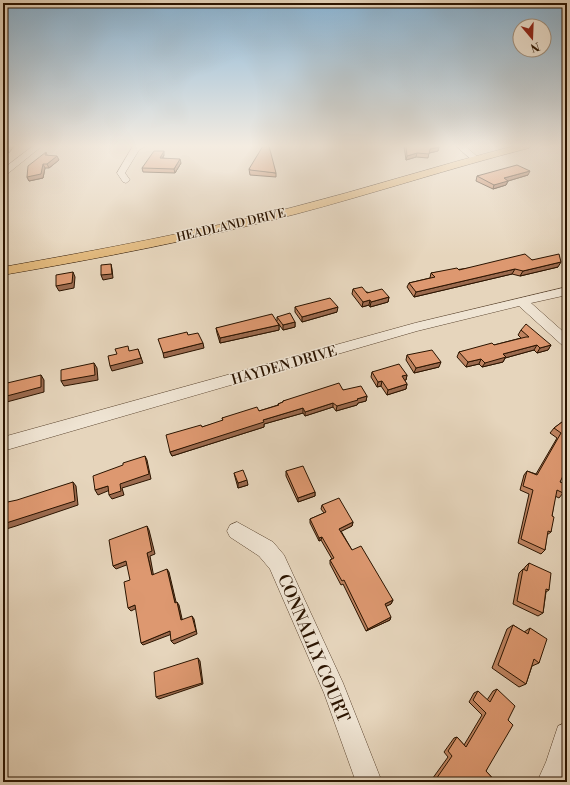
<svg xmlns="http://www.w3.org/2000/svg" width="570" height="785" viewBox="0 0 570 785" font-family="'Libre Bodoni',serif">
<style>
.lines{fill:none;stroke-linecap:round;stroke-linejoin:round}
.minor-casing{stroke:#5a442f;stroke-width:1}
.major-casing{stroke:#2b1400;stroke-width:1}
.minor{fill:#efe4d3;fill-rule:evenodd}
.major{fill:#e3ba7e;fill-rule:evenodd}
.wall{fill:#be8360;stroke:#2b1400}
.shaded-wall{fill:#9b6a4e;stroke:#2b1400}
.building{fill:#dd9870;stroke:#2b1400}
.labels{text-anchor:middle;stroke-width:3;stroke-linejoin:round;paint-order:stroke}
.far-street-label{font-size:12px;fill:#2b1400;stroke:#efe4d3}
.street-label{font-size:14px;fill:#2b1400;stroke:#efe4d3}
.near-street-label{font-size:17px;fill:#2b1400;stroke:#efe4d3}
</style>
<rect width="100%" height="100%" fill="#e6d5bc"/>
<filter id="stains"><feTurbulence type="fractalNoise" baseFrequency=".005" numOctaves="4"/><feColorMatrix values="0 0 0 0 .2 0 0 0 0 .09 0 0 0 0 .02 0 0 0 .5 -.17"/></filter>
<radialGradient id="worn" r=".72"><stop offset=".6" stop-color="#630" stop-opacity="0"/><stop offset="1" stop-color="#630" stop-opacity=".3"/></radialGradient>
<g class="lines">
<defs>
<path id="minor" d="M33,146h9l-36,29 -3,1v-7z
M133,146h13l-7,4 -14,23 5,7 -4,3 -3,-1 -6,-9z
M456,146h9l15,13 -1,2h-6z
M567,287v8l-36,8 36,32v12l-5,-2 -43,-39 -102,25 -414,120v-14l412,-114z
M237,522l36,20 11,13 59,128 39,99h-26l-32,-89 -54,-124 -11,-13 -29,-19 -3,-6 3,-6z
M567,722v54l-3,6h-27l9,-20 12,-36z"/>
<path id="major" d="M514,146h17l-2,2c-78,20 -154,45 -233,66 -96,25 -195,44 -293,61v-8c96,-17 192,-35 287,-59 75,-19 149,-43 224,-62z"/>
</defs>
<use href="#minor" class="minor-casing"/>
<use href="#major" class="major-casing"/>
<use href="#minor" class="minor"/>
<use href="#major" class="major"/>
</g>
<path class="wall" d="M404,146h34l1,1 -1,4 -9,2 -1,5 -12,-1 -10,3z
M46,152l1,3 12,5 -10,8h-4l-2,10 -14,3 -2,-4z
M164,155l-1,3 18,5 -6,10 -32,-1 -1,-4z
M249,169l27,4v4l-26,-2z
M528,175l-20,6 -2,4 -13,4 -17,-8 1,-5z
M532,260l26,7 -38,9 -8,-2 -98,23 -7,-10 2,-4 21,-5 1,-5z
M353,289l36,8 -1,5 -18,5 -1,-2 -7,2 -10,-13z
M295,307l42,5 -35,10 -7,-10z
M277,317l18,5v5l-12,3 -5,-7 1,2v5l-59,13 -3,-10 -1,-5 61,-7z
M521,330l30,15 -3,5 -11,3 -3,-3 -29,8 -2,4 -21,5 -3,-3 -13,3 -9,-10 2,-5 35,-7 27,-7 -3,-3z
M407,355l32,12 -25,6 -8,-13z
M372,372l35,3 -1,5h-2l3,4 -1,5 -19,6 -6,-9 -4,1 -6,-10z
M343,390l24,6 -1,5 -8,2 -1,2 -21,6 -3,-4 -28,9 -2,-3 -39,11v3l-92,29 -2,-4 32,-25 21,-6 -1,-3 37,-7 19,-6v-1l5,-2v-1z
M562,422l-2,60 3,11 -4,5 -4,-2 -3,20 -1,16 -4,3 -2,15 -4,4 -23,-11 11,-49 -9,-4 4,-15 3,-4 9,3 21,-36 -7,-5 4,-5z
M286,471l29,21v4l-17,6 -12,-26z
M234,473l14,12 -10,3 -3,-11z
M322,505l31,17 -1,4 -11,5 11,19 41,50 -2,4 -5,2 4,14 -24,11 -23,-47 -2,1 -11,-21v-4l2,-1 -11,-19 -2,1 -9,-18v-4l14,-6 -3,-4z
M529,563l20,27 -3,2 -3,21 -5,3 -25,-12 6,-31 4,-4h1l1,-2z
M513,625l11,7 6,-4 9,35 -7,3 -6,18 -7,3 -27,-19 15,-39z
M497,689l11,31 -22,51 10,11h-66l18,-25 -4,-5 10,-14 3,-1 7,8 18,-30 -13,-13 5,-9 4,-2 9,9 6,-9z"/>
<path class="shaded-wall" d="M5,146h9l-5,7 -2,-3 -4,3v-5z
M439,147l-1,4 -9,2 1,-4z
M164,151v4l-4,7v-4z
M417,153l-1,4 -10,3 1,-4z
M57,156l2,4 -10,8 -2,-4z
M180,159l1,4 -6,10 -1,-4z
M43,164l2,4 -2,10 -14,3 -2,-4z
M530,171l-2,4 -20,6 -2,4 -13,4 1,-4 10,-7z
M561,262l-3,5 -38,9 3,-5z
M111,264l1,5 1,9 -10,2 -2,-5z
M515,269l-3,5 -98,23 2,-5z
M73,272l2,5 -1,11 -15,3 -3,-5z
M389,297l-1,5 -18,5 1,-5z
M370,300l-1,5 -7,2 1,-5z
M338,307l-1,5 -35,10v-5z
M295,322v5l-12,3v-5z
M279,325v5l-59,13v-5z
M203,343l1,5 -40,10 -1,-5z
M537,345l-3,5 -29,8 -2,4 -21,5 3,-4 18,-9z
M551,345l-3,5 -11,3 3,-5z
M138,349l5,14 -31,8 -2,-5z
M481,359l-2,5 -13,3 2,-5z
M441,362l-2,5 -25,6 2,-5z
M94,363l3,5 1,12 -34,6 -3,-5z
M41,375l3,5v12l-41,11v-6z
M407,375l-1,5 -6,1 2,-5z
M382,381l-1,5 -4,1 1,-5z
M407,384l-1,5 -19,6 1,-5z
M367,396l-1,5 -8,2 -1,2 -21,6 1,-5 20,-7z
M333,403v4l-28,9v-4z
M303,408v5l-39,11v3l-92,29 -2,-4 93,-32z
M145,456l2,4 4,19 -29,9 2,7 -12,4 -3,-4z
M247,480l1,5 -10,3v-5z
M73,482l3,4 2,19 -62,21 -13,4v-6z
M108,486l2,4 -12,5 -3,-5z
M315,492v4l-17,6v-4z
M353,522l-1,4 -14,7 1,-4z
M147,526l2,4 6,24 -5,2 4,22 -2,-3 -5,-22z
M322,537l-1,3 -2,1v-3z
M126,561l3,3 -13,5 -3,-3z
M167,569l2,3 8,34 -2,-3z
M393,600l-2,4 -8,4 2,-4z
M177,602l2,3 4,18 -2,-3z
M135,605l2,3 -6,3 -3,-3z
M192,616l2,3 3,15 -23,10 -3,-3z
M391,617l-1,3 -24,11 2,-2z
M170,631l2,3 -29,11 -2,-2z
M198,658l2,3 3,23 -44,15 -3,-2z"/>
<path class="building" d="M263,146h6l7,27 -26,-3v-1h-1z
M406,146h32l1,1 -9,2 -1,5 -12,-1 -10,3z
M154,151h10l-4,7 20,1 -6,10 -32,-1z
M46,152l-1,3 12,1 -10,8h-4l-2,10 -14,3 1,-11z
M517,165l13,6 -26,7 4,3 -14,4 -17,-9z
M525,254l7,6 27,-6 2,8 -38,9 -8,-2 -99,23 -7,-9 26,-6 -4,-4 26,-5 2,2z
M111,264l1,10 -11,1v-10z
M73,272l-1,11 -16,3v-11z
M362,287l5,6 15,-4 7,8 -18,5 -1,-2 -7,2 -10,-13z
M330,298l8,9 -36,10 -7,-10z
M290,313l5,9 -12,3 -6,-8z
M272,314l7,11 -59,13 -4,-10z
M526,324l25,21 -11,3 -3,-3 -34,9 3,3 -21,6 -4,-4 -13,3 -9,-10 33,-9 2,2 32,-8h3l-8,-7z
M187,332l1,3 10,-2 5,10 -40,10 -5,-14z
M128,346l1,5 9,-2 3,9 -31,8 -2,-10 9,-2 -2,-5z
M432,350l9,12 -25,6 -9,-13z
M94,363l1,12 -34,6v-11z
M399,364l8,11 -5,1 5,8 -19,6 -6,-9 -4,1 -6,-10z
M41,375v12l-38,10v-13z
M339,383l4,7 18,-4 6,10 -10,3 1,1 -21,6 -4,-3 -28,9 -2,-4 -40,12 1,2 -94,30 -4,-17 35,-10 1,2 21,-7 -1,-2 35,-11 2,4 20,-6 -1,-1 5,-2v-1z
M562,422l5,4v42l-7,14 5,2 -2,9 -6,-3 -5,26 2,1 -3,15 -3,-1 -3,19 -24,-11 12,-49 -10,-4 4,-15 10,4 24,-42 -7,-5z
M145,456l4,18 -29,10 1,7 -12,4 -1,-9 -13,4 -2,-14 30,-11v-2z
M303,466l12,26 -17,6 -12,-27z
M243,470l4,10 -9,3 -4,-10z
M73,482l2,19 -72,23v-21l14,-3z
M339,498l14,24 -14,7 13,21 9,-4 19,32 13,22 -8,4 6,13 -23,12 -24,-49 -2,1 -12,-21 4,-2 -12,-21 -3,1 -9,-19 16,-7 -4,-7z
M147,526l5,25 -5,2 5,22 15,-6 8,34 2,-1 4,18 11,-4 4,15 -25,10 -1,-10 -29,12 -6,-38 -7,3 -4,-26 6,-2 -4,-19 -13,5 -4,-26z
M529,563l22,10 -2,17 -3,-1 -3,24 -26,-12 6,-32 4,2z
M513,625l15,9 2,-6 17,11 -8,24 -5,-4 -8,25 -28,-19z
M198,658l4,25 -46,14 -2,-25z
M497,689l18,17 -7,14 5,5 -27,46 10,11h-62l18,-26 -4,-5 9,-14 9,10 20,-34 -13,-13 5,-9 12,11z"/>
<linearGradient id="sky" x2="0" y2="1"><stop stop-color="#89b5d6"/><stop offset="0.57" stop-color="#f4ece1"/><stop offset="1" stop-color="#f4ece1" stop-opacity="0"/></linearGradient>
<rect width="570" height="256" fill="url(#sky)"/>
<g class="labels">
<g class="far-street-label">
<text transform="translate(231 225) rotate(-13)" y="4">HEADLAND DRIVE</text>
</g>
<g class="street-label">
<text transform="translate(284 365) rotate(-16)" y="5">HAYDEN DRIVE</text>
</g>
<g class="near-street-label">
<text transform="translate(314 648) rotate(67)" y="6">CONNALLY COURT</text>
</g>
</g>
<rect width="570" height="785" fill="none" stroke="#e6d5bc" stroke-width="16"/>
<rect x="4" y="4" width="562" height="777" fill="none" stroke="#2b1400" stroke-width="2"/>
<rect x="8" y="8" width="554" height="769" fill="none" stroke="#2b1400"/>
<g transform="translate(532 38) rotate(161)"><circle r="19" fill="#efe4d3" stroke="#a1917f"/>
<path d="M0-3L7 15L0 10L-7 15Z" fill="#8f2418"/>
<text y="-6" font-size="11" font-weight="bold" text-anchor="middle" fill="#2b1400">N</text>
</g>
<rect width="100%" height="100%" filter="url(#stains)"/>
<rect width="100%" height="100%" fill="url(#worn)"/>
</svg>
